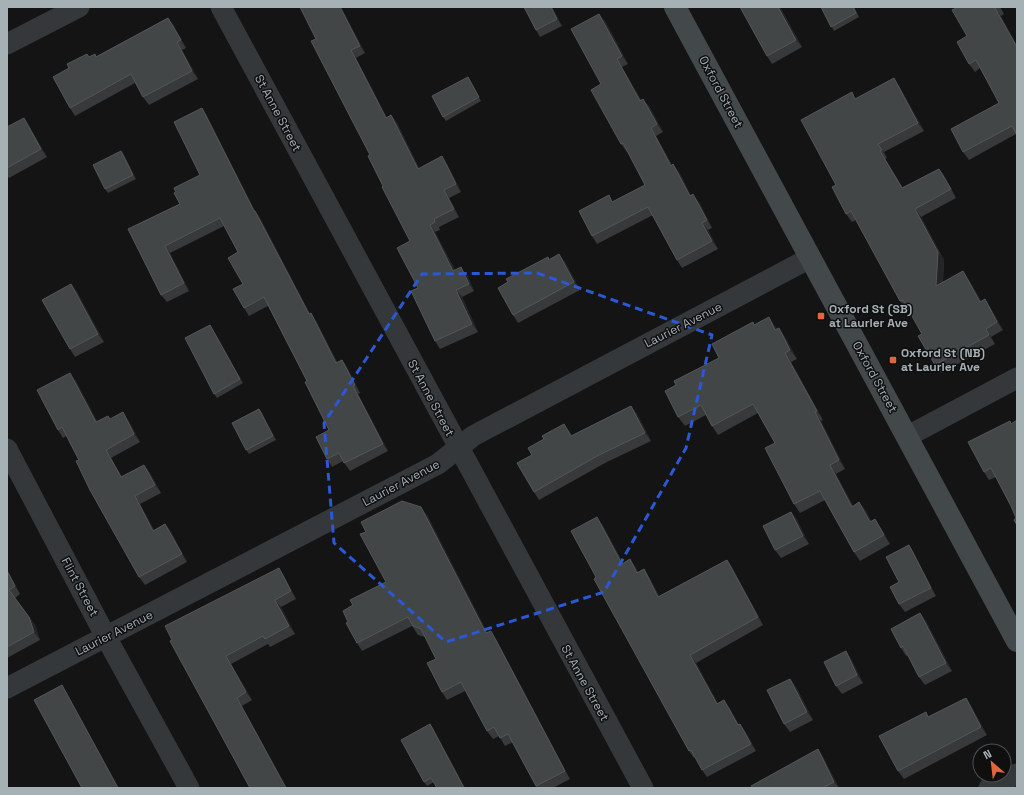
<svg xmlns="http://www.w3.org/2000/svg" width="1024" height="795" viewBox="0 0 1024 795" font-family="'Space Grotesk',sans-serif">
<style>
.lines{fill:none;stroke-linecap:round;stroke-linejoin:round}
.street{stroke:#35383a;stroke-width:21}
.secondary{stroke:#43484a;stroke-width:22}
.wall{fill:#37393a}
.shaded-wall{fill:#242526}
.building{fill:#434647;stroke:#535759}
.marked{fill:none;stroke:#2b58d4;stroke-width:3;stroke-dasharray:8 5;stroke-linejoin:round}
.poi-dot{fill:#e3653e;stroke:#0f0f10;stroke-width:1.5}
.labels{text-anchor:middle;stroke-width:3;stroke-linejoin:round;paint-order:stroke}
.street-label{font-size:12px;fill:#a6b1b5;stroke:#0f0f10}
.poi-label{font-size:12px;font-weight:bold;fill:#a6b1b5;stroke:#0f0f10;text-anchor:start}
</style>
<rect width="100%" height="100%" fill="#141415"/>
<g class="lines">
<path class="street" d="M221,7l422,781
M7,44l72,-37
M908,436l109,-58
M7,449l99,188 83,151
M7,688l431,-224 35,-28 337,-178
M989,788l28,-14"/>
<path class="secondary" d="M675,7l342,634"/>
</g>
<path class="wall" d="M341,7l24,46 -9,5 31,60 4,-3 6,8 22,45 28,-4 14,28 -12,6 10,19 -20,10 1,3 -5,2 20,38 12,5 7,16 -12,6 16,35 -38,17 -5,-8 -17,-53 -8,-47 -27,-55 -13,-31 -54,-116z
M524,7h28l10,19 -22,11 -4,-7z
M780,7l22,40 -30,17 -5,-8z
M821,7h33l5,10 -25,14z
M958,7h42l4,7 -3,2 15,118 -47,26 -6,-8 36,-49 -19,-35 -5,4 -6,-8 -2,-28z
M168,18l6,8 12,22 -4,2 16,29 -49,26 -6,-8 -8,-14 -60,33 -5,-8 19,-51 8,-1z
M605,21l23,43 -6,3 19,33 8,6 14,26 -7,4 16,29 7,7 12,24 8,6 13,26 -4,2 10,19 -36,19 -5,-8 -24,-45 -56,29 -5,-8 21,-34 32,-17 -17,-34 -1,1 -6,-8z
M468,77l2,4 11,20 -35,20 -3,-4z
M899,86l25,45 -40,21 3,6 -2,1 18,29 36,-19 6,8 11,21 -35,19 23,43 -1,22 20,-11 6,9 12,21 9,6 13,23 -12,7 4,7 -54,29 -6,-8 -13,-31 -14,-26 -2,1 -6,-8 -44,-81 -4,2 -6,-8 -10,-29 20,-87z
M202,108l5,8 48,95 5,7 50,96 1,-1 5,8 21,41 5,-2 5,7 13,26 -2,1 30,57 -38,20 -7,-10 -11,6 -5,-8 2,-29 -22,-49 -39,-75 -19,10 -5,-8 -1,-24 -5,-32 -14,-26 -54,27 19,38 -22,11 -6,-7 -33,-66 52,-25 20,-29z
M29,126l18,31 -38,21 -2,-2v-49z
M121,151l3,4 12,24 -28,14 -3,-4z
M559,254l6,8 15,28 -62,33 -5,-8 -5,-33 40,-25 1,2z
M71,284l6,8 27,50 -29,15 -5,-8z
M210,325l33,58 -26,15 -3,-4z
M754,325l21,1 2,3 8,8 12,22 -6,3 32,58 -2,1 24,48 -9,5 17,32 6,-4 7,9 5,10 10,7 9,16 -30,17 -6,-9 -29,-52 -25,13 -6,-9 -19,-61 -17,-30 -40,22 -6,-9 -6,-11 -21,11 -7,-9 -2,-32 43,-27z
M76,381l21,41 14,-3 17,1 12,22 -29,16 11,19 22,-12 6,8 11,20 -21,11 14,26 11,-6 6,8 16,30 -42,23 -6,-8 -73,-141 -3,2 -5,-8z
M631,406l6,8 14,27 -46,22 -66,37 -5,-8 -2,-37 12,-16 20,-15 8,12z
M259,409l3,4 14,27 -27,14 -3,-4z
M1010,421l2,3 4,94 -5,-12 -15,-29 -7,3 -5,-8z
M791,512l6,8 12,24 -28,14 -6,-8z
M427,515l60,118 9,6 74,140 -17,9h-16l-24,-46 -8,4 -6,-10 -6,3 -6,-8 -22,-40 -18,9 -5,-8 -6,-33 -11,-22 -7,-2 -6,-9 -50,25 -5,-8 -9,-21 5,-17 33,-23z
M602,524l21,39 12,3 3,6 6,-3 5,8 10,19 68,-36 5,7 31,58 -67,38 22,41 11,3 10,18 6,6 11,20 -49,26 -5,-7 -7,-13 -1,1 -5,-7 -93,-174z
M909,545l5,8 22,43 -31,16 -6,-8v-22z
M279,568l5,8 12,23 -15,8 14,27 -25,13 -2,-3 -37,20 21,36 -10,6 -70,-66z
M7,569l13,25 -5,4 20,27 5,15 -33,18z
M920,613l6,8 26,50 -27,14 -6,-8 -11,-22 -2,1 -5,-8z
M846,651l5,8 12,24 -21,11 -6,-8z
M790,679l6,8 17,33 -23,12 -6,-8z
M966,698l5,8 16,29 -83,44 -6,-8 31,-54z
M430,724l3,4 32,60h-28l-3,-6 -7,4 -3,-4z
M818,749l5,8 16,31h-87z"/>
<path class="shaded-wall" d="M340,7h1l24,46 -5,-7z
M551,7h1l10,19 -5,-7z
M778,7h2l22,40 -6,-7z
M995,8l6,8 16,29v2z
M599,14l6,7 23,43 -6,-8z
M168,18l6,8 12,22 -5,-8z
M177,42l5,8 16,29 -6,-8z
M351,50l5,8 35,68 -5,-8z
M617,59l5,8 23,41 -5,-7z
M894,78l5,8 25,45 -6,-8z
M643,99l6,7 14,26 -6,-8z
M202,108l5,8 52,103 -5,-8z
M391,115l6,8 26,53 -5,-7z
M24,118l5,8 18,31 -6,-8z
M651,128l5,8 20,37 -5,-7z
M878,144l6,8 3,6 -5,-8z
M121,151l3,4 12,24 -3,-4z
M880,151l5,8 23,38 -6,-9z
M442,156l5,8 14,28 -5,-8z
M673,164l6,8 16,32 -5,-8z
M939,169l6,8 11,21 -5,-9z
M444,190l5,8 10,19 -5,-8z
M693,194l6,8 13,26 -5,-8z
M915,209l6,8 23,43 -2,34 -6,-8z
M255,211l5,7 54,104 -5,-8z
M702,223l6,7 10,19 -6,-8z
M430,225l5,7 24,46 -6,-7z
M165,246l5,7 19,38 -5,-8z
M559,254l6,8 15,28 -6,-8z
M461,267l6,8 7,16 -5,-7z
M963,271l6,9 17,30 -6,-8z
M71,284l6,8 27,50 -6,-8z
M456,290l6,7 16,35 -6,-8z
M985,299l5,8 13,23 -6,-8z
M311,313l5,8 25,50 -5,-8z
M769,317l6,9 7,12 -7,-8z
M210,325l3,4 30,54 -3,-4z
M779,328l6,9 12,22 -7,-9z
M986,329l5,8 4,7 -6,-9z
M785,353l6,9 32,58 -6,-9z
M342,360l5,7 13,26 -5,-8z
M70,373l6,8 26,49 -6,-8z
M353,386l5,8 30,57 -5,-7z
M631,406l6,8 14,27 -6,-8z
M259,409l3,4 14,27 -3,-4z
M123,412l5,8 12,22 -6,-8z
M815,412l6,9 24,48 -6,-9z
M564,424l6,8 7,12 -6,-8z
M106,450l5,8 15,27 -5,-8z
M144,465l6,8 11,20 -6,-8z
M830,465l6,9 22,42 -6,-9z
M135,496l5,8 19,35 -6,-8z
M859,502l7,9 10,20 -6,-9z
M421,507l6,8 65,126 -6,-8z
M791,512l6,8 12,24 -6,-8z
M597,517l5,7 25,47 -5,-7z
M875,519l6,9 9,16 -6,-9z
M165,524l6,8 16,30 -5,-8z
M909,545l5,8 22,43 -5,-8z
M630,559l5,7 7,14 -5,-7z
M727,560l5,7 31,58 -5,-8z
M279,568l5,8 12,23 -5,-8z
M7,569l13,25 -5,-8 -8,-15z
M644,569l5,8 14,27 -5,-7z
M275,600l6,7 14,27 -6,-8z
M920,613l6,8 26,50 -6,-8z
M29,617l6,8 5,15 -6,-8z
M491,631l5,8 74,140 -5,-8z
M846,651l5,8 12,24 -6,-8z
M690,655l6,8 26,48 -5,-7z
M226,656l5,8 21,36 -6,-8z
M790,679l6,8 17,33 -6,-8z
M62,685l5,8 52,95h-1z
M237,698l5,8 45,82h-1z
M966,698l5,8 16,29 -6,-8z
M724,700l5,7 14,25 -5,-7z
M430,724l3,4 32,60h-1z
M740,724l5,7 11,20 -5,-7z
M818,749l5,8 16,31 -5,-6z"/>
<path class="building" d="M300,7h40l20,39 -9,4 35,68 5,-3 27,54 24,-13 14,28 -12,6 10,19 -20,10 1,3 -5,3 23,46 8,-4 8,17 -13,6 16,34 -37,17 -24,-50 7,-3 -21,-40 13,-7 -28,-54 1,-1 -15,-30 2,-1 -59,-114 5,-2z
M524,7h27l6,12 -21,11z
M740,7h38l18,33 -29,16z
M821,7h32l3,6 -25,14z
M958,7h39l-2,1 22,39v88l-5,-9 -49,26 -12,-23 48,-26 -23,-43 -7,4 -12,-22 10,-6 -15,-26z
M599,14l23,42 -5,3 23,42 3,-2 14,25 -6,4 20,38 2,-2 17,32 3,-2 14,26 -5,3 10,18 -35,19 -29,-53 -56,29 -13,-25 30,-16 3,7 33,-17 -22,-42 -2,1 -30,-54 10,-6 -30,-55z
M168,18l13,22 -4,2 15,29 -49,26 -12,-23 -61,34 -17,-31 16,-9 -2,-4 20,-10 2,3 6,-3 1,3z
M468,77l11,20 -36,20 -11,-21z
M894,78l24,45 -40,21 4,6 -2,1 22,37 37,-19 12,20 -36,20 23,43 -2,34 27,-15 17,31 5,-3 12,23 -11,7 3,6 -54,30 -17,-29 4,-2 -19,-34 -3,1 -49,-90 -5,3 -14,-27 4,-2 -35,-65 51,-28 3,7z
M202,108l52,103h1l54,103 2,-1 25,50 6,-3 13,25 -2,1 30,58 -39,19 -5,-10 -12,6 -11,-22 13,-7 -24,-48 2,-1 -43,-84 -20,11 -11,-19 10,-5 -15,-26 10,-6 -18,-34 -55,28 19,37 -23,12 -33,-66 52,-25 -6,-11 2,-1 -2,-4 26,-13 -26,-53z
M24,118l17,31 -34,19v-41z
M121,151l12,24 -28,14 -12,-24z
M559,254l15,28 -61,33 -15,-27 10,-6 -2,-3 42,-22 1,3z
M71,284l27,50 -28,15 -28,-49z
M769,317l6,13 4,-2 11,22 -5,3 32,58 -2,1 24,48 -9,5 22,42 7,-5 11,20 5,-3 9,16 -30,17 -34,-61 -26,13 -29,-56 10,-5 -22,-39 -41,22 -11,-21 -23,12 -13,-26 11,-6 -2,-4 45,-23 -7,-14 41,-22 1,3z
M210,325l30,54 -26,15 -29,-56z
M70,373l26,49 12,-6 2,3 13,-7 11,22 -28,16 15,27 23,-12 11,20 -20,11 18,35 12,-7 17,30 -43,23 -49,-87 -14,-29 3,-1 -17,-33 -4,3 -21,-40z
M631,406l14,27 -46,22 -65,37 -17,-29 15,-8 -4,-7 16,-9 -2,-3 22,-12 7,12z
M259,409l14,27 -27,14 -14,-27z
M1017,420v105l-3,-5 2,-2 -5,-12 -20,-38 -7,4 -16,-30 42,-21 1,3z
M402,501l19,6 65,126 5,-2 74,140 -29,15 -28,-52 -8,4 -6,-11 -7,4 -26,-49 -19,10 -15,-29 9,-4 -15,-30 -8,-3 -5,-9 -51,26 -11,-20 2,-1 -5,-11 10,-6 -3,-5 36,-18 -26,-48 6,-2 -5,-10z
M791,512l12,24 -28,14 -12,-24z
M597,517l25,47 8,-5 7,14 7,-4 14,28 69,-37 31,57 -68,38 27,49 7,-4 14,25 2,-1 11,20 -49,26 -11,-20 -2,1 -95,-172 2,-2 -25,-46z
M909,545l22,43 -32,16 -9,-17 9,-5 -13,-25z
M279,568l12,23 -16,9 14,26 -24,13 -2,-3 -37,20 20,36 -9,6 49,90h-36l-80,-147 2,-1 -7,-14z
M7,571l8,15 -6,4 20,27 5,15 -27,15z
M920,613l26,50 -27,14 -16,-31 -2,2 -10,-19z
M846,651l11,24 -21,11 -12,-24z
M790,679l17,33 -23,12 -17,-34z
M62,685l56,103h-36l-48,-88z
M966,698l15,29 -83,44 -19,-35 47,-24 2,5z
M430,724l34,64h-27l-6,-10 -7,4 -23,-42z
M818,749l16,33 -12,6h-70l-1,-2z"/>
<path class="marked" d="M537,273l175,62 -26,113 -82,144 -158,50 -112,-99 -10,-120 98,-149z"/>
<g class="poi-dot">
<rect x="817" y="312" width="8" height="8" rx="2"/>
<rect x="889" y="356" width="8" height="8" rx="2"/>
</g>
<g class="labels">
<g class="street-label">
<text transform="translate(721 92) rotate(62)" y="4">Oxford Street</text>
<text transform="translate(278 113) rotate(62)" y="4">St Anne Street</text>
<text transform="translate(683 325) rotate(-27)" y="4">Laurier Avenue</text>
<text transform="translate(875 377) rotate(61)" y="4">Oxford Street</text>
<text transform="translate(431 398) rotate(62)" y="4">St Anne Street</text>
<text transform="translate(401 483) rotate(-28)" y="4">Laurier Avenue</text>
<text transform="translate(80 587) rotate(62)" y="4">Flint Street</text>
<text transform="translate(114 633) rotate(-27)" y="4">Laurier Avenue</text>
<text transform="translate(585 683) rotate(61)" y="4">St Anne Street</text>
</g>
<g class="poi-label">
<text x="829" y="313">Oxford St (SB)<tspan x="829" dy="14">at Laurier Ave</tspan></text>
<text x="901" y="357">Oxford St (NB)<tspan x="901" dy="14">at Laurier Ave</tspan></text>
</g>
</g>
<rect width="1024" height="795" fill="none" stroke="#a6b1b5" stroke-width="16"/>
<g transform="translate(992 763) rotate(332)"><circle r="19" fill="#0f0f10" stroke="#4b5052"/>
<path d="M0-3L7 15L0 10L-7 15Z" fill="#e3653e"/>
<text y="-6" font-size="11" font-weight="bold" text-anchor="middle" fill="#a6b1b5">N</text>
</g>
</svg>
